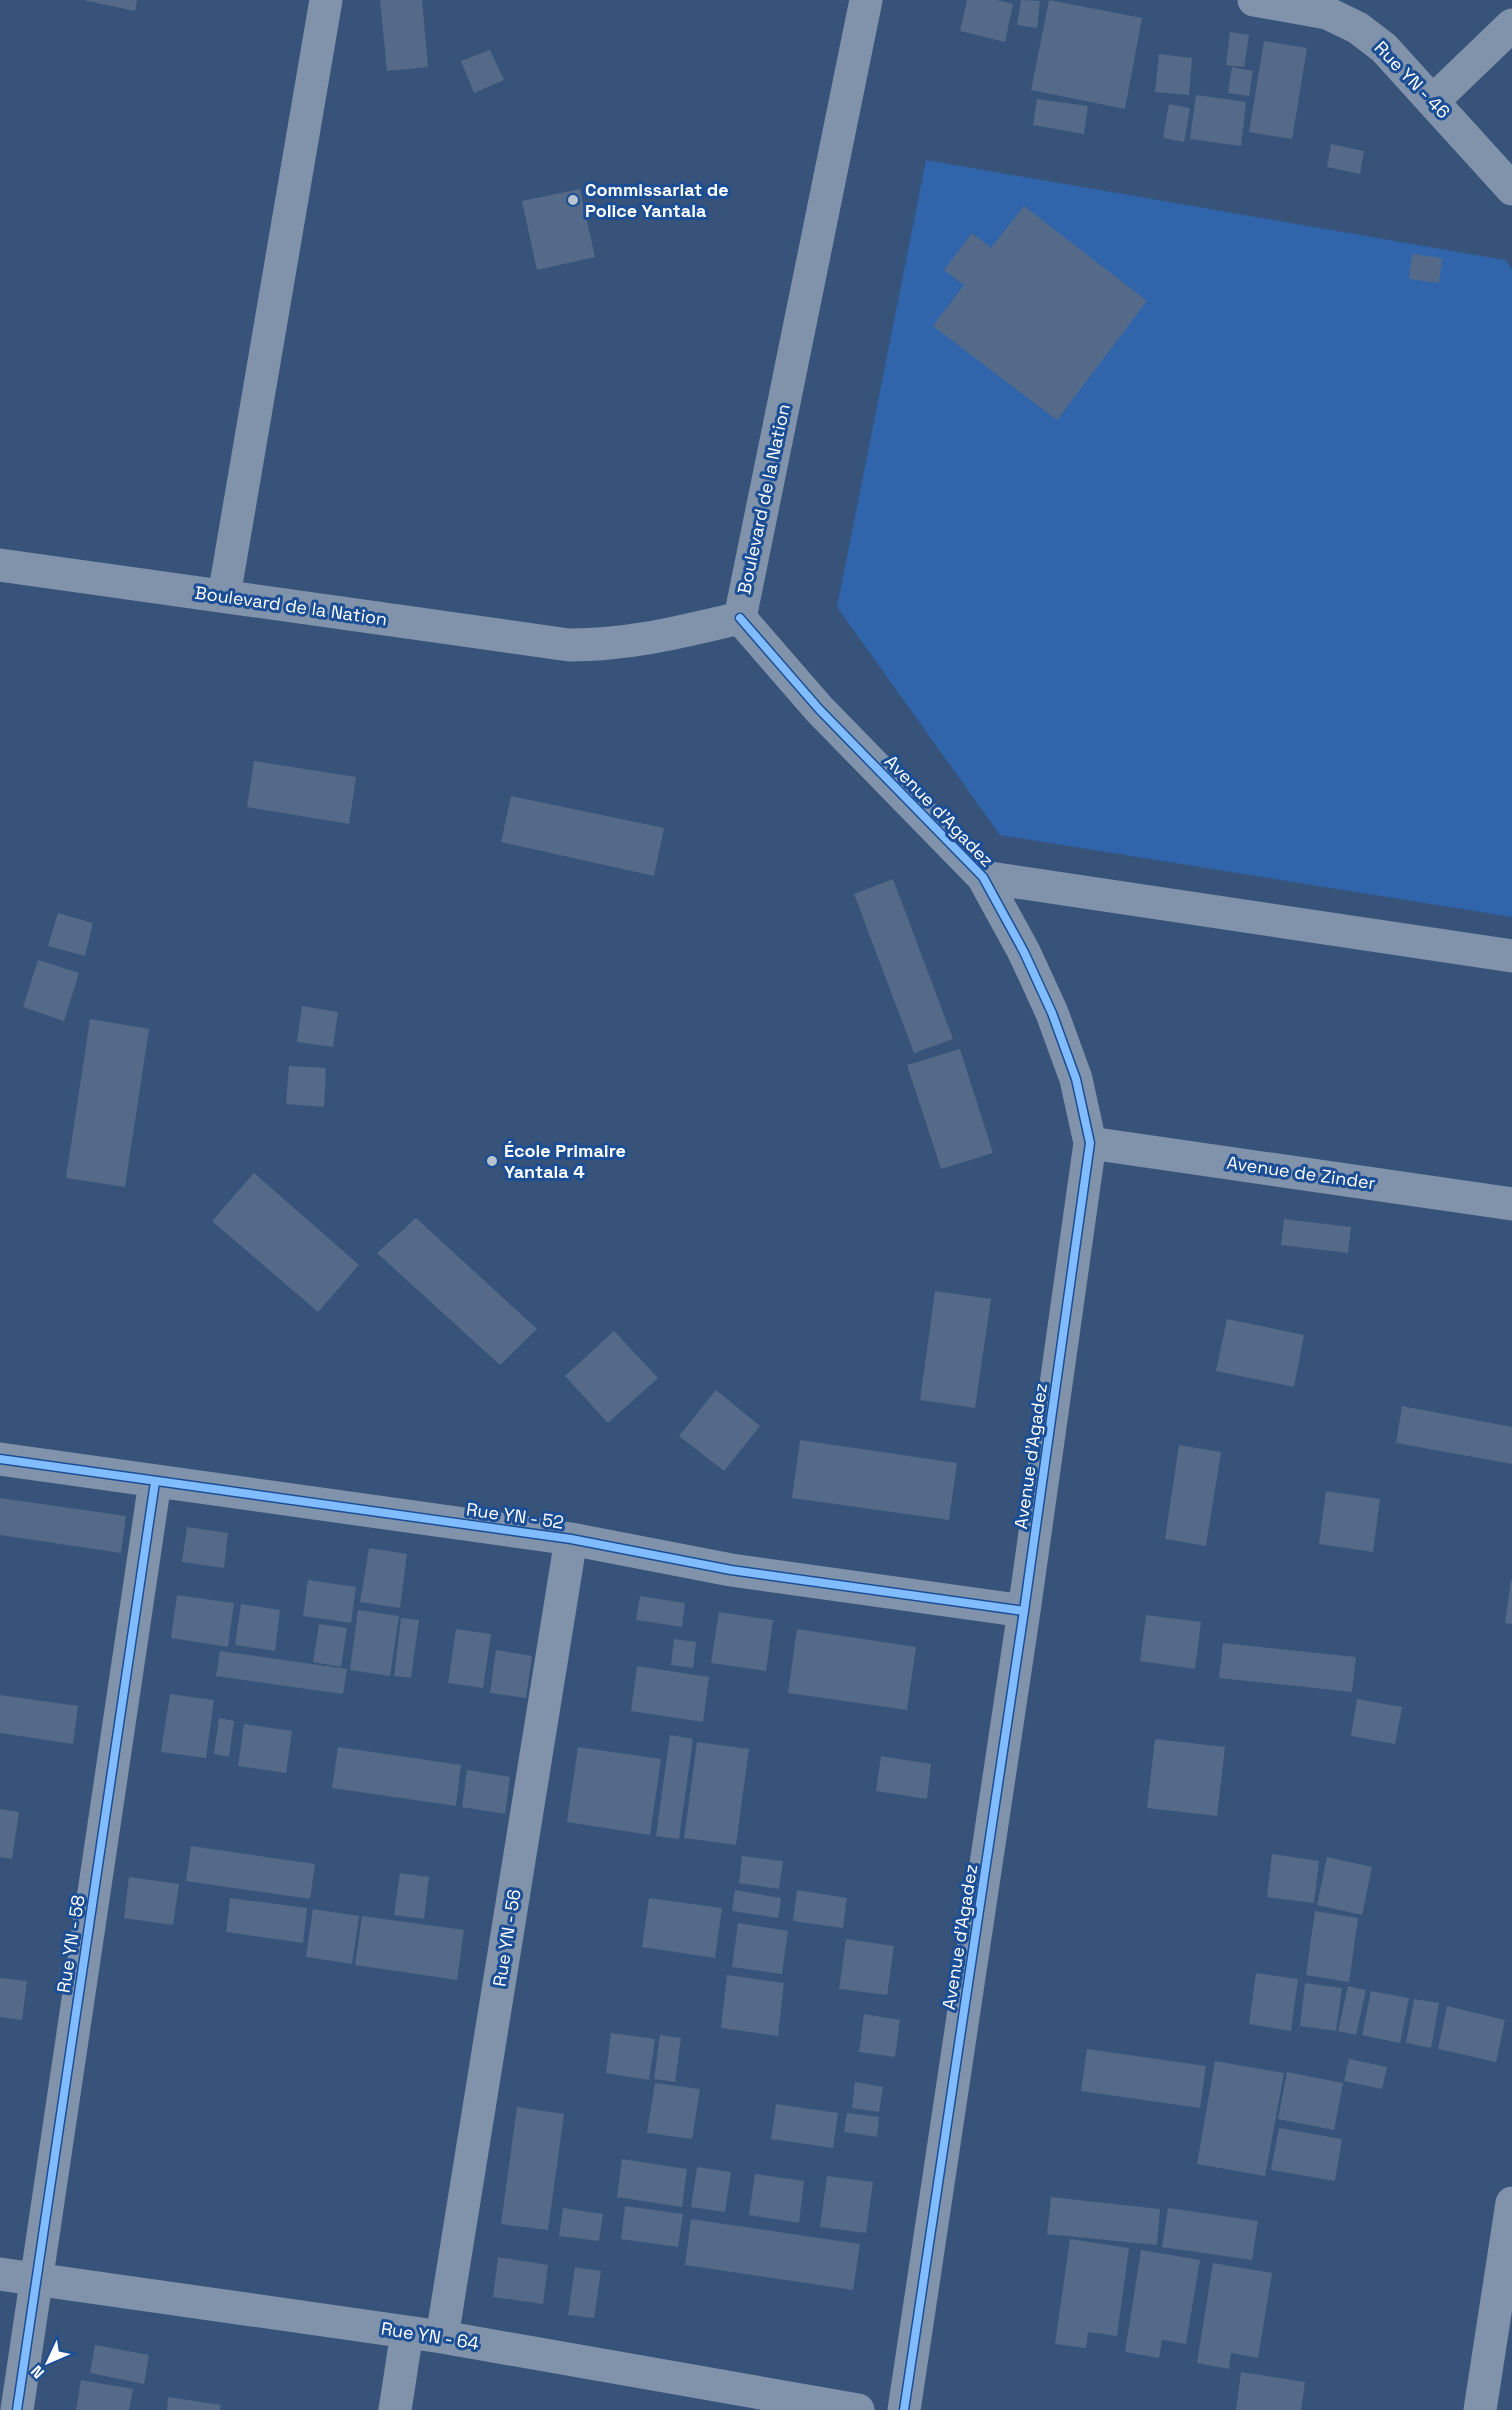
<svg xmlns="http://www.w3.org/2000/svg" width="1512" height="2410" viewBox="0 0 1512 2410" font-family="'Space Grotesk',sans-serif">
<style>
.green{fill:#3065ab}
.building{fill:#546a88}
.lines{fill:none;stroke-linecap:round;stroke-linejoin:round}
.minor{stroke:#8093ab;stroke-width:33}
.cycleway-casing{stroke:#1b4e95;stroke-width:11}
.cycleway{stroke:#80bcff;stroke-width:8}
.poi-dot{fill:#b9c3d0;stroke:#1b4e95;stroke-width:2}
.labels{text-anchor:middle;stroke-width:6;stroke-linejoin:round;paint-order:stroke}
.street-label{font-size:18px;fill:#fff;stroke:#1b4e95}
.poi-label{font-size:18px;font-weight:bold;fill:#fff;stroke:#1b4e95;text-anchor:start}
</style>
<rect width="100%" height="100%" fill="#375379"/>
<path class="green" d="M926,160l579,100 7,9v648l-512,-82 -163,-228z"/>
<path class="building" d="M83,0h54l-2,11z
M380,0h42l6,67 -41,4z
M967,0h29l17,4 -8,38 -45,-11z
M1021,0l19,1 -3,27 -20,-3z
M1049,0l93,18 -17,91 -94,-19z
M1230,32l19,3 -5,32 -18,-2z
M1264,41l43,7 -15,91 -43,-7z
M490,50l14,30 -30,13 -13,-32z
M1159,54l33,4 -3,37 -34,-3z
M1232,67l21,4 -4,25 -21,-3z
M1196,95l50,7 -5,44 -51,-7z
M1037,99l51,7 -4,28 -51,-9z
M1169,104l21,4 -6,34 -21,-4z
M1331,144l33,7 -4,23 -33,-7z
M580,189l15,68 -58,13 -15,-69z
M1024,206l123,95 -90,119 -124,-94 31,-41 -20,-15 28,-37 19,15z
M1412,254l30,4 -3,25 -30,-4z
M254,761l102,16 -7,47 -102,-17z
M511,796l153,32 -10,48 -153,-34z
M893,879l60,160 -39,14 -60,-159z
M58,913l35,10 -8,33 -37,-10z
M38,960l41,13 -15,48 -41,-14z
M302,1006l36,6 -5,35 -36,-5z
M90,1019l59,10 -24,158 -59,-9z
M960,1049l33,104 -52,16 -34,-104z
M289,1066l37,2 -2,39 -38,-3z
M254,1173l105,92 -41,47 -106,-91z
M416,1218l121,111 -37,36 -123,-112z
M1284,1219l67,8 -3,26 -67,-8z
M935,1291l56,8 -16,109 -55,-8z
M1227,1319l77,16 -10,52 -78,-16z
M614,1331l44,47 -50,45 -43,-47z
M716,1390l44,36 -36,45 -45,-35z
M1402,1406l110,21v37l-116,-21z
M800,1440l157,23 -8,57 -157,-22z
M1179,1445l42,7 -15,94 -41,-7z
M1326,1491l54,8 -7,53 -54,-8z
M0,1498l126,18 -5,37 -121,-18z
M187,1527l41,6 -4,35 -42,-6z
M369,1548l38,6 -7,54 -40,-6z
M308,1580l48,7 -5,36 -48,-7z
M1511,1580h1v44l-7,-1z
M177,1595l57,8 -6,44 -57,-9z
M640,1596l45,7 -3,24 -46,-7z
M241,1604l39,6 -5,41 -40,-6z
M358,1610l41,6 -9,60 -40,-6z
M719,1612l54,8 -7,51 -55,-8z
M1146,1615l55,7 -6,47 -55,-8z
M401,1618l18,2 -8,58 -17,-2z
M319,1624l28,4 -6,39 -28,-5z
M456,1629l35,5 -8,54 -35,-5z
M797,1629l119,18 -9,63 -119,-17z
M674,1639l22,3 -3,26 -22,-3z
M1223,1643l133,14 -4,35 -133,-14z
M496,1650l36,6 -6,42 -36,-5z
M220,1651l127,18 -4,25 -127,-18z
M637,1666l72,11 -6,45 -72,-11z
M170,1694l44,6 -8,58 -45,-6z
M0,1695l78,11 -5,38 -73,-11z
M1357,1699l45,8 -7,37 -44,-8z
M219,1718l15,3 -5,36 -15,-3z
M244,1724l48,7 -6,42 -48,-7z
M670,1735l23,4 -14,100 -23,-3z
M1155,1739l70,8 -8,69 -70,-8z
M697,1742l52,7 -13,96 -52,-7z
M338,1747l123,18 -5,41 -124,-18z
M578,1747l83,12 -11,76 -83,-13z
M881,1756l50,8 -4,35 -51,-8z
M467,1770l43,7 -5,37 -43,-7z
M0,1809l19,3 -7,47 -12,-2z
M191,1846l124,18 -5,35 -124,-18z
M1272,1854l47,7 -5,42 -47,-6z
M742,1856l41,5 -4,28 -40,-6z
M1327,1857l45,10 -10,48 -45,-10z
M400,1873l29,4 -5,42 -30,-4z
M129,1877l50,7 -6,41 -49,-7z
M735,1890l46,8 -3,20 -46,-7z
M797,1890l50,8 -4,30 -50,-7z
M230,1898l77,10 -4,35 -77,-11z
M649,1898l73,10 -7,50 -73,-11z
M313,1909l46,7 -7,48 -46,-7z
M1315,1911l43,7 -9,64 -43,-7z
M362,1916l102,14 -7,50 -102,-15z
M738,1923l50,8 -6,43 -50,-7z
M846,1939l48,7 -7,49 -48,-6z
M1256,1973l42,6 -7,52 -42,-7z
M727,1975l57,8 -6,53 -57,-8z
M0,1978l27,3 -5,39 -22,-3z
M1305,1983l37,5 -6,43 -36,-5z
M1348,1986l18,4 -10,45 -18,-4z
M1371,1991l38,7 -9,45 -38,-8z
M1414,1999l25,4 -8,45 -25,-5z
M1447,2006l58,14 -9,42 -58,-13z
M864,2014l36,6 -5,37 -36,-5z
M611,2033l44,6 -6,41 -43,-7z
M660,2035l21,3 -6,44 -21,-3z
M1087,2049l119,17 -6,42 -119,-17z
M1349,2059l38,8 -5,22 -38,-8z
M1215,2061l69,12 -19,103 -68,-12z
M1287,2072l56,11 -9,47 -56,-11z
M855,2082l28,5 -4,25 -27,-4z
M655,2083l45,6 -8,50 -45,-6z
M776,2104l62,9 -5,35 -62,-9z
M517,2107l47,7 -16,116 -47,-6z
M847,2113l32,4 -2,20 -33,-5z
M1279,2128l63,11 -7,42 -64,-11z
M622,2159l65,10 -5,38 -65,-10z
M697,2167l34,5 -6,40 -34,-5z
M755,2174l49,7 -5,42 -50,-8z
M827,2176l46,6 -7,51 -46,-6z
M1051,2197l109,12 -3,36 -110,-11z
M625,2206l58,8 -5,33 -57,-8z
M563,2208l40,6 -4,27 -40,-5z
M1168,2208l90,13 -6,39 -90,-13z
M691,2219l169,25 -7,46 -168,-25z
M1070,2239l59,9 -12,88 -29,-4 -2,16 -31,-4z
M1141,2250l59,10 -14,84 -24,-4 -3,18 -34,-6z
M498,2257l50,8 -5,39 -50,-7z
M1213,2263l59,10 -14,85 -27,-5 -2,16 -32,-6z
M575,2267l26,4 -7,47 -26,-3z
M95,2345l54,10 -5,29 -54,-11z
M1241,2372l64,10 -4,28h-65z
M81,2380l52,9 -4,21h-53z
M168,2397l53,8 -1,5h-53z"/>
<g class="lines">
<path class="minor" d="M1254,0l73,13 31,15 26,20 128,141
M1433,101l79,-76
M0,565l569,80c62,0 111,-13 171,-27
M224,596l102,-596
M740,618l79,91 164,168 41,75 28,61 24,66 14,64 -66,468 -120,799
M740,618l126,-618
M983,877l529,79
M1090,1143l422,61
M0,1459l571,80 160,31 293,41
M0,2274l442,63 416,73
M442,2337l129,-798
M17,2410l138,-928
M395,2410l12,-78
M1480,2410l32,-207"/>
<defs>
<path id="cycleway" d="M740,618l79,91 164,168 41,75 28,61 24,66 14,64 -66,468 -120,799
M0,1459l571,80 160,31 293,41
M17,2410l138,-928"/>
</defs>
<use href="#cycleway" class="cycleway-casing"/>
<use href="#cycleway" class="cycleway"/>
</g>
<g class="poi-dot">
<circle cx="573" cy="200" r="6"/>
<circle cx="492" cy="1161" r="6"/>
</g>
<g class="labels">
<g class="street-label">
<text transform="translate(1412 80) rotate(46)" y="6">Rue YN - 46</text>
<text transform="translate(764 499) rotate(-78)" y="6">Boulevard de la Nation</text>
<text transform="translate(291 606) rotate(8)" y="6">Boulevard de la Nation</text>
<text transform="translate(939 811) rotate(46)" y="6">Avenue d'Agadez</text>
<text transform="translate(1301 1173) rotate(8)" y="6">Avenue de Zinder</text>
<text transform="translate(1031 1456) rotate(-82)" y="6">Avenue d'Agadez</text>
<text transform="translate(515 1516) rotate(8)" y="6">Rue YN - 52</text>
<text transform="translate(960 1937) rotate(-81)" y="6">Avenue d'Agadez</text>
<text transform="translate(507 1938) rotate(-81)" y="6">Rue YN - 56</text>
<text transform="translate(71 1944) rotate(-81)" y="6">Rue YN - 58</text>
<text transform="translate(430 2336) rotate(9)" y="6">Rue YN - 64</text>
</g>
<g class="poi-label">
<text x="585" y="196">Commissariat de<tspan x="585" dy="21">Police Yantala</tspan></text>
<text x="504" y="1157">École Primaire<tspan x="504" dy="21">Yantala 4</tspan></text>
</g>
</g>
<g transform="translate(48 2362) rotate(226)" stroke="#1b4e95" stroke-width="4.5" paint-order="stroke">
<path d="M0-4.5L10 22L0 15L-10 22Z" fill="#ffffff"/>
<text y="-9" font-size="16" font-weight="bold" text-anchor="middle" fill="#ffffff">N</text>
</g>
</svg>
